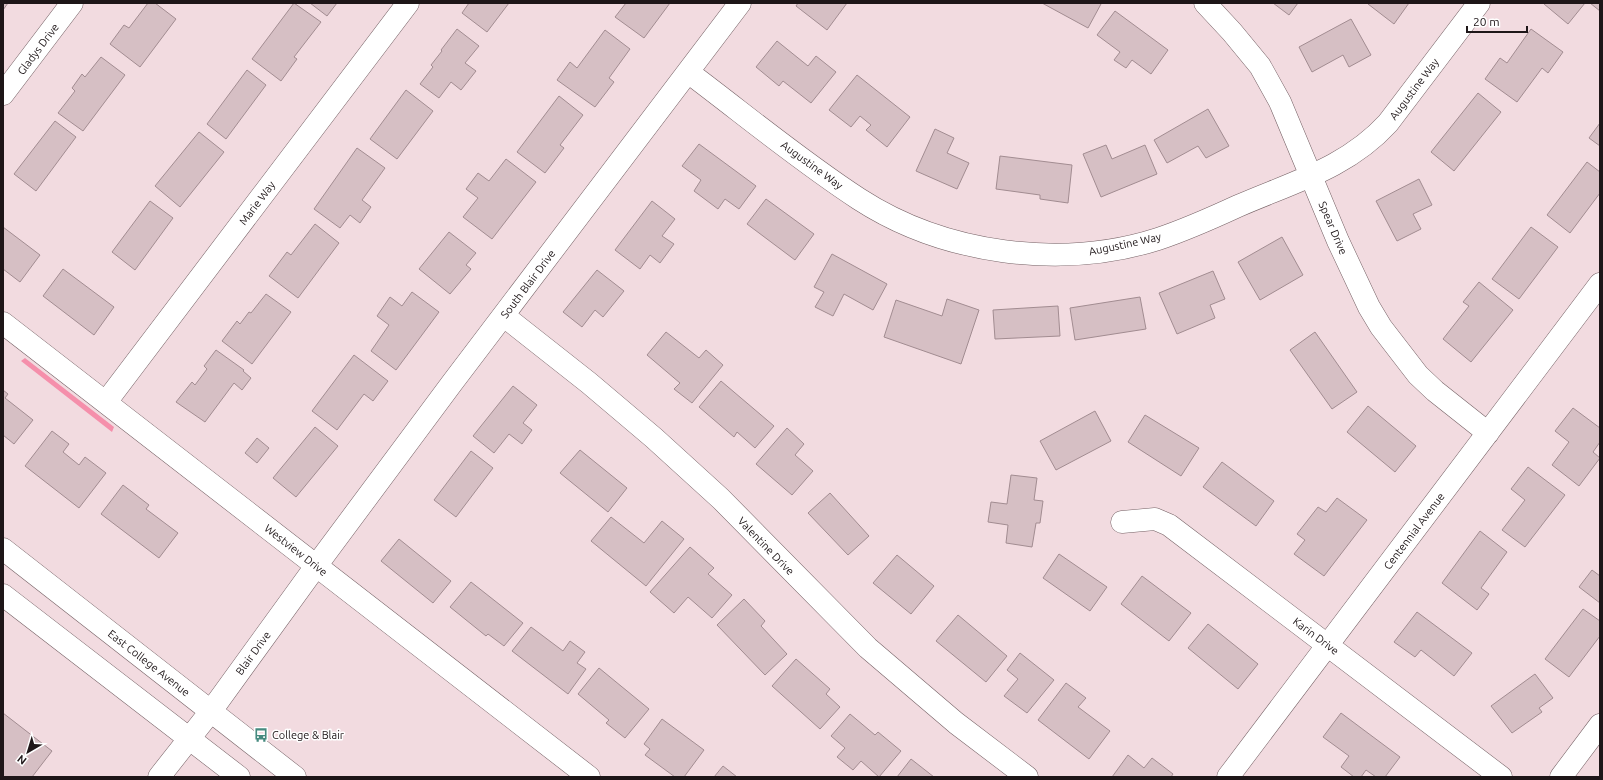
<svg xmlns="http://www.w3.org/2000/svg" width="1603" height="780" viewBox="0 0 1603 780" font-family="Ubuntu,sans-serif">
<style>
.green{fill:#f58fab}
.building{fill:#d6bfc4;stroke:#a28c91}
.lines{fill:none;stroke-linecap:round;stroke-linejoin:round}
.street-casing{stroke:#756165;stroke-width:23}
.secondary-casing{stroke:#756165;stroke-width:23}
.street{stroke:#fff;stroke-width:22}
.secondary{stroke:#fff;stroke-width:22}
.labels{text-anchor:middle;stroke-width:3;stroke-linejoin:round;paint-order:stroke}
.street-label{font-size:11px;fill:#1e1618;stroke:#fff}
.poi-label{font-size:11px;fill:#1e1618;stroke:#fff;text-anchor:start}
</style>
<rect width="100%" height="100%" fill="#f2dbe0"/>
<path class="green" d="M25,358l89,69 -2,5 -91,-71z"/>
<path class="building" d="M3,3h5l-5,7z
M148,3h7l21,16 -36,48 -30,-23 14,-19 5,3z
M294,3l27,19 -27,35 3,2 -16,22 -29,-22z
M310,3h27l-10,13z
M469,3h40l-22,29 -25,-19z
M626,3h44l-26,35 -29,-21z
M798,3h49l-20,27 -31,-24z
M1042,3h56l3,1 -13,24z
M1273,3h25l-9,12z
M1369,3h40l-15,21 -26,-20z
M1545,3h40l-17,21 -24,-20z
M1590,3h10v8z
M1115,11l53,39 -17,24 -19,-14 -6,8 -12,-8 6,-8 -23,-17z
M1351,19l20,36 -22,12 -6,-12 -31,17 -13,-25z
M457,29l22,17 -14,17 11,8 -15,19 -10,-8 -12,16 -19,-14 13,-17 -2,-2 11,-14 -1,-1z
M1531,29l32,23 -15,21 -6,-5 -25,34 -32,-23 15,-21 7,5z
M605,30l25,19 -21,29 5,4 -19,25 -38,-27 13,-18 7,6z
M777,41l31,25 8,-10 20,16 -25,31 -28,-22 -4,5 -23,-19z
M101,57l24,18 -42,56 -25,-18 17,-22 -3,-3 10,-14 3,3z
M247,70l19,15 -40,54 -19,-15z
M857,75l53,42 -23,30 -21,-17 5,-5 -11,-9 -9,11 -22,-17z
M406,90l27,21 -36,48 -27,-20z
M1478,93l23,19 -47,59 -23,-19z
M559,96l24,19 -23,30 4,3 -19,25 -28,-21z
M1208,109l21,37 -23,12 -8,-12 -31,17 -13,-23z
M55,121l21,16 -40,54 -22,-17z
M1600,123v23l-11,-8z
M935,129l19,9 -7,15 22,10 -12,26 -41,-18z
M199,132l25,20 -44,55 -25,-21z
M699,144l57,42 -17,23 -14,-10 -7,10 -24,-18 7,-11 -19,-14z
M1106,145l6,14 33,-14 12,29 -56,23 -18,-43z
M357,148l28,20 -23,32 9,7 -11,16 -10,-8 -10,13 -26,-19z
M1000,156l72,9 -4,38 -28,-4v-4l-44,-6z
M506,159l30,23 -44,57 -29,-22 15,-19 -12,-9 12,-16 11,8z
M1587,162l13,10v21l-30,40 -23,-18z
M1419,179l13,26 -19,9 8,15 -24,12 -21,-40z
M766,199l48,35 -19,26 -48,-36z
M150,201l23,17 -38,52 -23,-18z
M652,201l23,18 -13,17 12,8 -14,19 -10,-8 -10,14 -25,-19z
M315,224l24,19 -41,55 -29,-22 18,-24 4,3z
M3,227l37,28 -20,27 -17,-13z
M1531,227l27,20 -39,52 -27,-20z
M449,232l27,21 -10,12 5,4 -21,25 -31,-25z
M1282,237l21,38 -43,25 -22,-38z
M832,254l55,30 -14,26 -29,-16 -11,22 -18,-9 9,-15 -10,-5z
M63,269l51,38 -20,28 -51,-39z
M597,270l27,21 -21,26 -8,-7 -13,17 -19,-15z
M1213,271l12,28 -15,6 5,13 -38,16 -18,-41z
M1479,282l34,28 -42,52 -28,-23 26,-33 -6,-4z
M412,292l27,20 -43,58 -25,-19 18,-26 -12,-9 13,-19 12,9z
M266,294l25,18 -39,52 -30,-23 15,-20 3,3 9,-12 2,1z
M1140,297l6,32 -71,11 -5,-32z
M947,299l32,11 -18,54 -77,-27 12,-37 46,16z
M1058,306l2,30 -65,3 -2,-29z
M666,332l33,26 7,-8 17,15 -31,38 -18,-14 6,-6 -33,-28z
M1315,332l42,60 -25,17 -42,-59z
M216,350l28,20 -1,1 8,7 -9,12 -8,-7 -29,39 -29,-20 16,-20 3,3 12,-16 -3,-3z
M354,355l34,26 -15,20 -9,-7 -27,36 -25,-19z
M721,381l53,45 -19,22 -18,-16 -3,5 -35,-30z
M513,386l24,19 -14,18 9,7 -10,14 -13,-10 -15,19 -21,-17z
M3,390l5,4 -3,4 28,22 -19,24 -11,-9z
M1368,406l48,40 -21,26 -48,-40z
M1573,408l27,20v14l-7,10 7,6 -21,28 -27,-21 17,-23 -14,-11z
M1095,411l16,30 -55,29 -16,-29z
M1145,415l54,33 -18,28 -53,-34z
M315,427l23,19 -42,51 -23,-19z
M787,428l17,16 -9,11 18,16 -21,24 -36,-31z
M52,431l17,13 -6,8 16,13 6,-8 21,16 -27,35 -54,-42z
M257,438l12,10 -12,15 -12,-10z
M580,450l47,38 -19,24 -48,-39z
M471,451l22,17 -37,49 -22,-17z
M1222,462l52,39 -18,25 -53,-39z
M1528,467l37,28 -40,52 -23,-17 23,-30 -14,-11z
M1011,475l26,3 -3,22 9,1 -3,22h-4l-4,24 -26,-4 2,-18 -20,-3 3,-20 16,2z
M123,485l26,20 -3,4 32,24 -19,25 -58,-44z
M830,493l39,43 -21,19 -40,-42z
M1337,498l30,22 -43,56 -30,-22 11,-14 -8,-6 21,-27 8,5z
M611,517l33,26 18,-22 22,18 -38,47 -55,-45z
M1480,531l27,21 -26,36 8,6 -12,16 -35,-27z
M399,539l52,42 -18,22 -52,-42z
M690,547l24,21 -6,6 24,21 -20,23 -24,-21 -14,16 -24,-21z
M1059,554l48,33 -17,24 -47,-33z
M897,555l37,31 -23,28 -38,-31z
M1592,570l8,6v27l-21,-16z
M1142,576l49,37 -22,28 -48,-37z
M471,582l52,41 -19,23 -16,-12 -2,2 -36,-29z
M744,599l21,22 -4,5 26,28 -22,21 -48,-50z
M1583,609l17,12v15l-31,41 -24,-18z
M1417,612l55,41 -18,23 -33,-26 -6,7 -21,-15z
M958,615l49,41 -21,26 -50,-41z
M1208,624l50,40 -20,25 -50,-41z
M531,627l32,24 7,-10 15,11 -8,11 9,6 -18,25 -56,-43z
M1020,653l34,27 -27,33 -23,-17 14,-17 -11,-9z
M796,659l34,30 -4,5 14,13 -20,22 -48,-43z
M599,668l50,41 -24,29 -19,-15 3,-3 -31,-26z
M1535,674l18,24 -14,10 3,4 -30,21 -21,-27z
M1066,683l20,15 -8,9 32,24 -21,28 -51,-39z
M3,713l49,38 -20,26h-29z
M1341,713l59,44 -15,20h-9l-10,-7 -5,7h-7l-13,-10 8,-11 -26,-19z
M850,714l25,21 3,-3 23,19 -22,26 -18,-16 -8,9 -16,-13 8,-9 -14,-12z
M662,719l42,31 -20,27h-9l-30,-22 5,-6 -6,-5z
M1128,755l16,13 8,-10 21,16 -2,3h-59z
M911,759l23,18h-37z
M723,766l14,11h-23z"/>
<g class="lines">
<defs>
<path id="street" d="M1205,3l27,29 28,34 20,36 58,139 31,66 12,20 37,48 17,16 53,42
M688,72c56,42 111,88 171,127 85,55 202,71 299,40 27,-9 54,-21 80,-33 55,-24 109,-38 150,-83l91,-120
M3,94l69,-91
M504,316l85,67 65,55 67,61 147,149 88,75 71,54
M3,323l586,454
M106,402l302,-399
M1122,522l33,-3 14,6 332,252
M211,711l105,-145 136,-183 288,-380
M1228,777l372,-493"/>
<path id="secondary" d="M3,549l292,228
M3,595l236,182
M159,777l52,-66
M1561,777l39,-52"/>
</defs>
<use href="#street" class="street-casing"/>
<use href="#secondary" class="secondary-casing"/>
<use href="#street" class="street"/>
<use href="#secondary" class="secondary"/>
</g>
<defs>
<symbol id="bus-bare" viewBox="-9 -9 18 18"><path d="M-5-6H5V4H4V6H2V4H-2V6H-4V4H-5ZM-3.5-4V0h7V-4ZM-3.5 1.2v1.5H-2V1.2ZM2 1.2v1.5H3.5V1.2Z" fill="#458a7f" stroke="#fff" stroke-width="2.5" paint-order="stroke"/></symbol>
</defs>
<g fill-rule="evenodd">
<use href="#bus-bare" x="251" y="725" width="20" height="20"/>
</g>
<g class="labels">
<g class="street-label">
<text transform="translate(38 49) rotate(-53)" y="4">Gladys Drive</text>
<text transform="translate(1414 89) rotate(-53)" y="4">Augustine Way</text>
<text transform="translate(812 165) rotate(36)" y="4">Augustine Way</text>
<text transform="translate(257 203) rotate(-53)" y="4">Marie Way</text>
<text transform="translate(1333 228) rotate(67)" y="4">Spear Drive</text>
<text transform="translate(1125 244) rotate(-12)" y="4">Augustine Way</text>
<text transform="translate(528 284) rotate(-53)" y="4">South Blair Drive</text>
<text transform="translate(1414 531) rotate(-53)" y="4">Centennial Avenue</text>
<text transform="translate(766 546) rotate(46)" y="4">Valentine Drive</text>
<text transform="translate(296 550) rotate(38)" y="4">Westview Drive</text>
<text transform="translate(1316 636) rotate(37)" y="4">Karin Drive</text>
<text transform="translate(253 653) rotate(-54)" y="4">Blair Drive</text>
<text transform="translate(149 663) rotate(38)" y="4">East College Avenue</text>
</g>
<g class="poi-label">
<text x="272" y="739">College &amp; Blair</text>
</g>
</g>
<rect width="1603" height="780" fill="none" stroke="#1e1618" stroke-width="8"/>
<g transform="translate(28 752) rotate(218)" stroke="#ffffff" stroke-width="3" paint-order="stroke">
<path d="M0-3L7 15L0 10L-7 15Z" fill="#1e1618"/>
<text y="-6" font-size="11" font-weight="bold" text-anchor="middle" fill="#1e1618">N</text>
</g>
<path d="M1467 26v6h60v-6" fill="none" stroke="#1e1618" stroke-width="2"/>
<text x="1473" y="26" font-size="12" fill="#1e1618" stroke="#ffffff" stroke-width="3" paint-order="stroke">20 m</text>
</svg>
